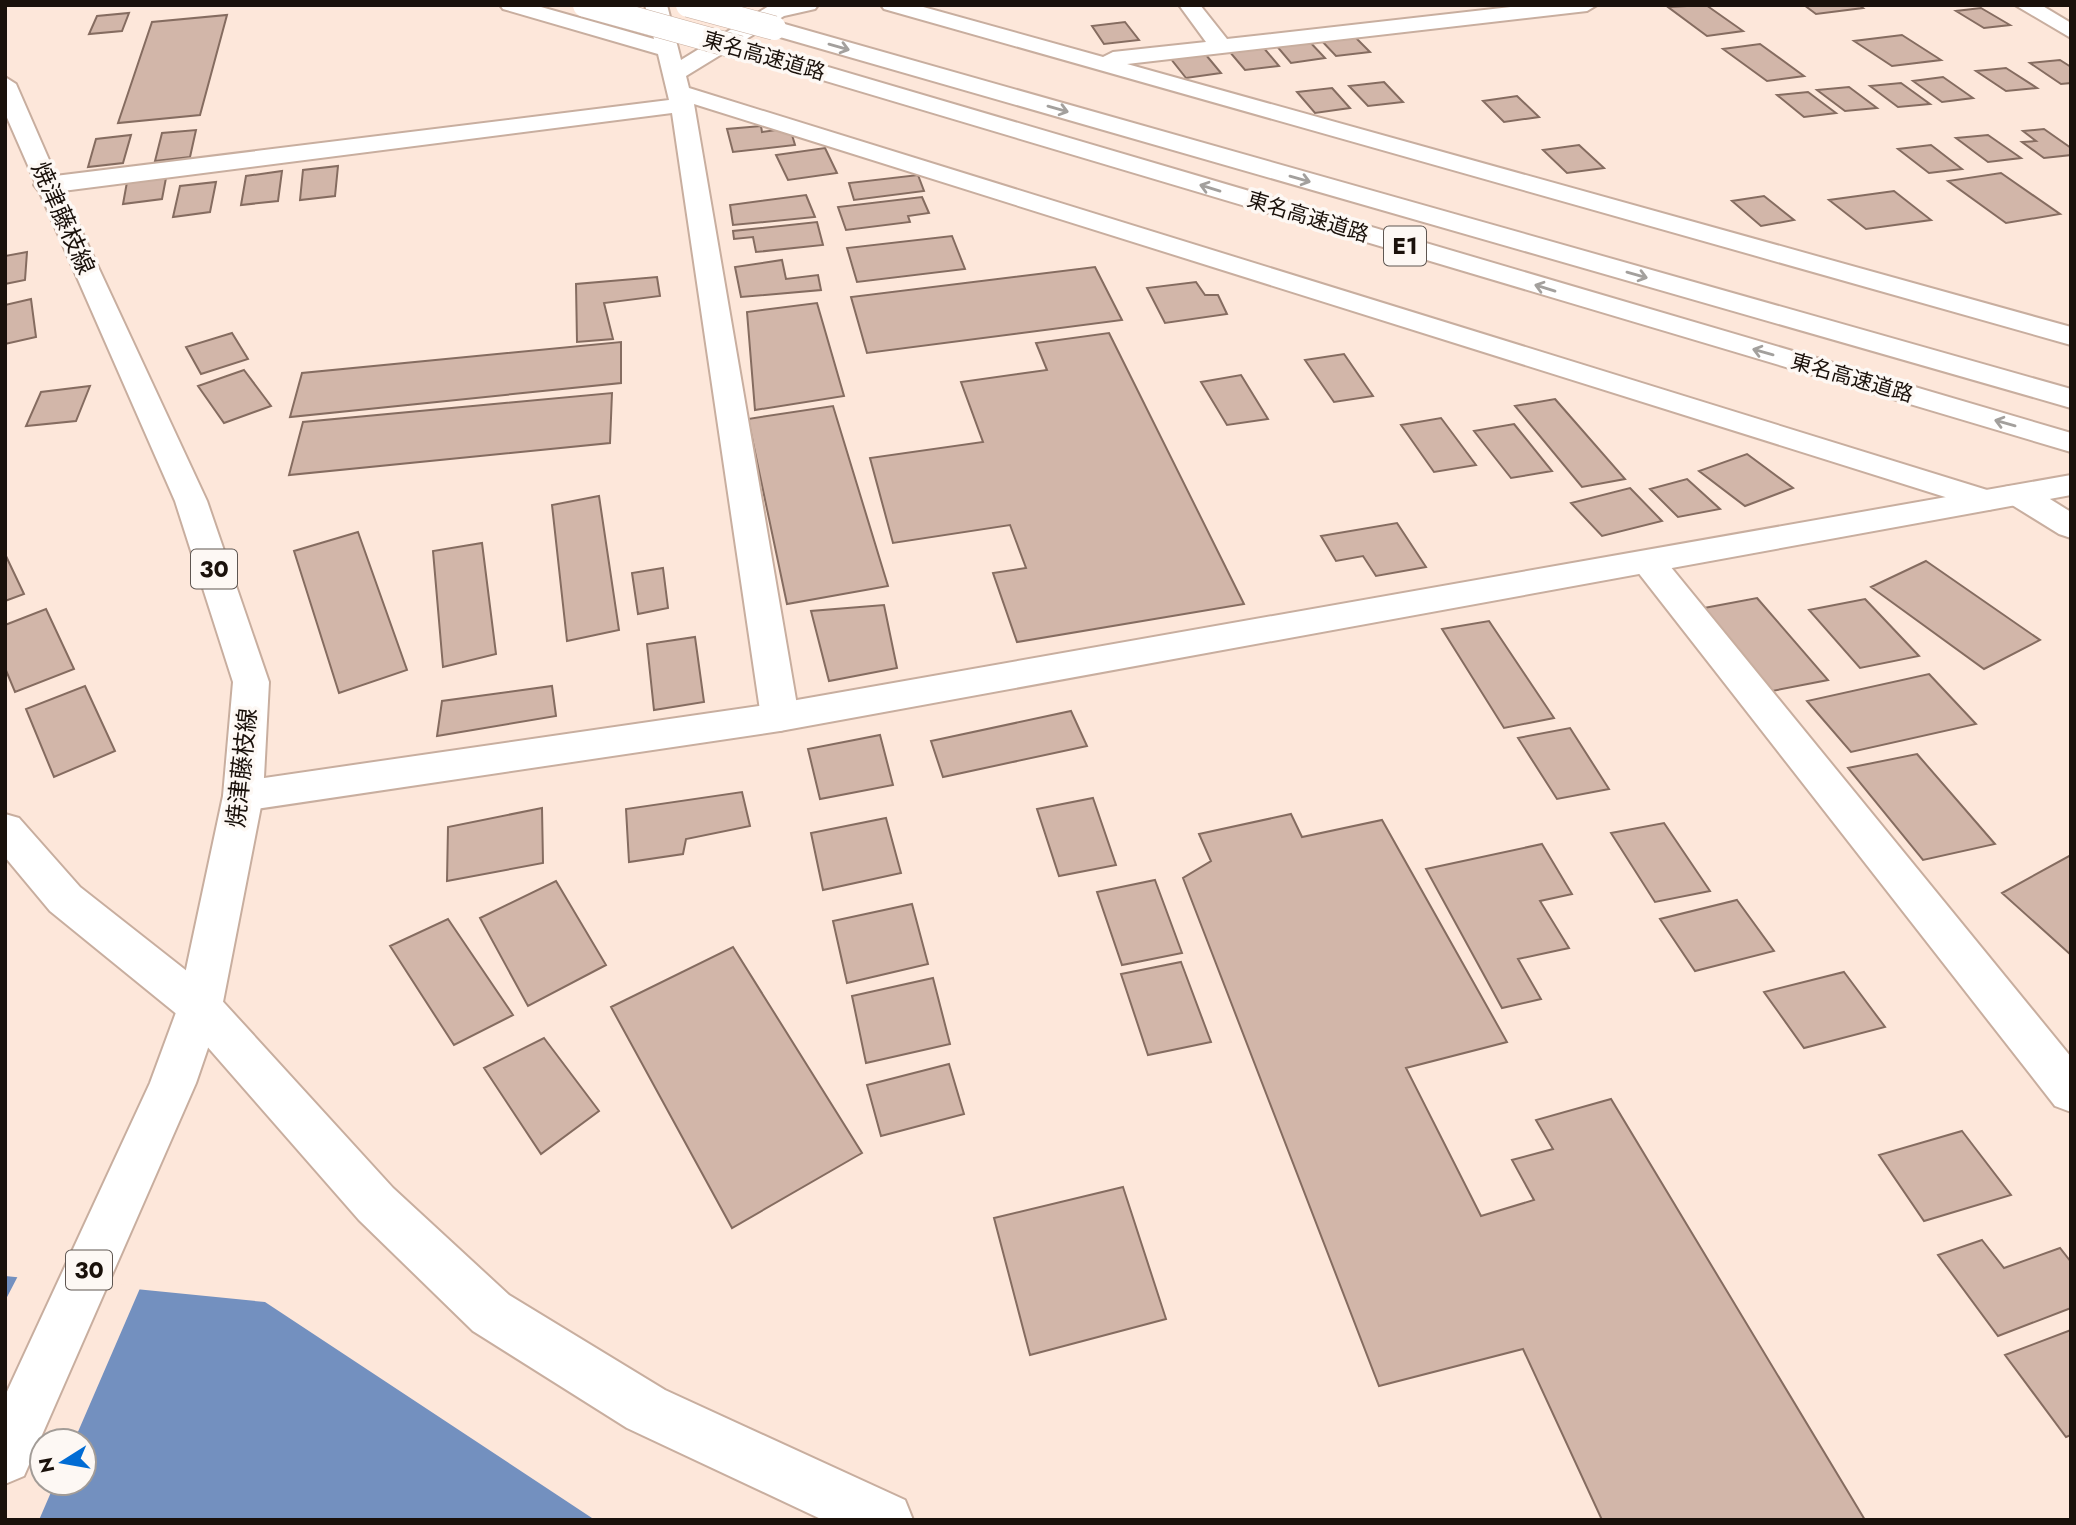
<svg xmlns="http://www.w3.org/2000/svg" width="2076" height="1525" viewBox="0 0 2076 1525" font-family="Jost,'Noto Sans JP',sans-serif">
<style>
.water{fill:#7390bf;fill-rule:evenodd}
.pier{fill:#fde7da}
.building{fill:#d2b6a9;stroke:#856c60;stroke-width:2}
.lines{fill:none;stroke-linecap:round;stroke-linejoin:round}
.street-casing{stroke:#c8ae9f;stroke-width:4}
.secondary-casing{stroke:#c8ae9f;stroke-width:4}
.primary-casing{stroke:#c8ae9f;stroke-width:4}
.highway-casing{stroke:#c8ae9f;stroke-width:4}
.street{fill:#fff;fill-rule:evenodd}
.secondary{fill:#fff;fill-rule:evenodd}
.primary{fill:#fff;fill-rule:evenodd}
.highway{fill:#fff;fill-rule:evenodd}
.highway-bridge-casing{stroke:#c8ae9f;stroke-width:25;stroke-linecap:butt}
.highway-bridge{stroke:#fff;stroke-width:24}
.oneway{stroke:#a3a09d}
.labels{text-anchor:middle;stroke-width:7;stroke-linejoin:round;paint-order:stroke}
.far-street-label{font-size:21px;fill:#1a110b;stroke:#fdf8f4}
.shield{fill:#fdf8f4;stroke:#5e5651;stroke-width:2}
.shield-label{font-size:23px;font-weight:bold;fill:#1a110b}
.street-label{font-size:24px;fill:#1a110b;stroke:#fdf8f4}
</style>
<rect width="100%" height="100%" fill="#fde7da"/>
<path class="water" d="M5,1276l260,26 330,218h-590zM42,1441h42v42h-42z"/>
<path class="pier" d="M19,1274l122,12 -67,155h-32v42h13l-16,37h-34v-219z"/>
<path class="building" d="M1706,5l37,26 -36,5 -39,-29z
M1804,5h55l4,3 -47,6z
M1981,8l29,17 -26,3 -28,-17z
M129,13l-7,18 -33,3 8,-18z
M227,15l-27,100 -82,8 34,-101z
M1125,22l14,18 -35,4 -12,-18z
M1352,34l18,18 -34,4 -17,-18z
M1902,35l39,25 -49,6 -38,-25z
M1308,40l17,18 -34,5 -16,-19z
M1760,44l44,32 -37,5 -44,-32z
M1263,47l16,19 -34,4 -16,-19z
M1206,55l15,18 -35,5 -15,-19z
M2060,60l11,7v16l-10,1 -31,-21z
M2006,68l31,20 -31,3 -30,-20z
M1943,77l30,21 -31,4 -29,-21z
M1384,82l19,20 -35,4 -19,-20z
M1901,83l29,21 -32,3 -28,-21z
M1849,87l28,21 -32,3 -28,-21z
M1332,88l18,20 -35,5 -18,-21z
M1808,92l28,21 -32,4 -27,-22z
M1517,96l22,21 -35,5 -21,-21z
M761,126l1,6 28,-4 5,17 -62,7 -6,-23z
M2044,129l27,19v7l-27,3 -22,-16 14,-1 -13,-10z
M196,130l-6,27 -35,4 7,-28z
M131,135l-8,28 -35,4 8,-28z
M1988,135l33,23 -33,4 -32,-24z
M1579,145l25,23 -37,5 -24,-23z
M1931,145l31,24 -33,4 -31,-24z
M825,148l12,25 -49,7 -12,-25z
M338,166l-3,30 -35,4 3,-30z
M282,171l-4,30 -37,4 5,-29z
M2001,173l59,41 -54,9 -58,-42z
M918,175l6,16 -70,9 -5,-17z
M166,178l-4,21 -39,5 4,-22z
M216,182l-6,30 -37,5 7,-31z
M1894,191l37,29 -65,9 -37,-29z
M806,195l9,22 -82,8 -3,-20z
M1764,196l30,24 -33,6 -29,-25z
M922,197l7,16 -21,3 2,6 -64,8 -8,-23z
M817,222l6,23 -67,7 -3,-15 -19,2 -1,-8z
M952,236l13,33 -108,13 -10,-34z
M27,252l-2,28 -20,4v-28z
M782,260l4,19 32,-4 3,15 -80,7 -6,-30z
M1095,267l27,53 -255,33 -16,-56z
M657,277l3,19 -56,7 9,36 -36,3 -1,-58z
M1196,282l9,13h13l9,19 -62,9 -18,-35z
M31,299l5,38 -31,7v-39z
M817,303l27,93 -89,14 -8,-98z
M232,333l16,26 -47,15 -15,-27z
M1109,333l135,271 -227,38 -24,-69 33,-5 -16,-43 -117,18 -23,-85 113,-16 -22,-60 86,-12 -11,-27z
M621,342v41l-331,34 12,-44z
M1344,354l29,42 -39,6 -29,-42z
M244,370l27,36 -47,17 -26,-37z
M1241,375l27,44 -41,6 -26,-43z
M90,386l-14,35 -50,5 15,-34z
M612,393l-2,50 -321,32 14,-53z
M1555,399l70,80 -43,8 -67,-81z
M833,406l55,180 -101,18 -39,-185z
M1441,418l35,47 -42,7 -33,-47z
M1514,424l38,47 -41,7 -37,-47z
M1747,454l46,34 -48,18 -46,-35z
M1687,479l33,30 -42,8 -28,-28z
M1630,488l32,33 -60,15 -31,-33z
M599,496l20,134 -52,11 -15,-136z
M1397,523l29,44 -50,9 -13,-20 -27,5 -15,-25z
M358,532l49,138 -68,23 -45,-142z
M482,543l14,111 -53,13 -10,-116z
M5,554l19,40 -19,7z
M1926,561l114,79 -56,29 -113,-82z
M663,568l5,40 -30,6 -6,-41z
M1757,598l71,82 -61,12 -68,-83z
M1865,599l54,57 -59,12 -51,-58z
M884,605l13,63 -68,13 -18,-70z
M46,609l28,60 -59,23 -10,-24v-43z
M1489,621l65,97 -50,10 -62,-99z
M695,637l9,65 -50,8 -7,-66z
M1929,674l47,50 -125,28 -44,-51z
M85,686l30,65 -61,26 -28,-68z
M552,686l4,30 -119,20 5,-35z
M1071,711l16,35 -144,31 -12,-36z
M1570,728l39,61 -52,10 -39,-61z
M880,735l13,50 -73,14 -12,-50z
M1917,754l78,90 -72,16 -75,-92z
M742,792l8,34 -64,13 -3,15 -54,8 -3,-53z
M1093,798l23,67 -57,11 -22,-67z
M542,808l1,55 -96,18 1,-54z
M1291,814l11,23 80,-17 125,222 -101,26 75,148 53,-16 -22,-40 41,-11 -17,-29 75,-21 254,421h-263l-79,-171 -144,37 -196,-508 28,-17 -12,-27z
M886,818l15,55 -78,17 -12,-57z
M1664,823l46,68 -55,11 -44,-69z
M1542,844l30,50 -32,7 29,47 -51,11 23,40 -39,9 -76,-139z
M2071,855v100l-69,-62z
M1155,880l27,73 -60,12 -25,-73z
M556,881l50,84 -78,41 -48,-88z
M1737,900l37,51 -79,20 -35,-52z
M912,904l16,60 -81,19 -14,-62z
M448,919l65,96 -59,30 -64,-99z
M733,947l129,206 -130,75 -121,-221z
M1181,962l30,80 -63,13 -27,-81z
M1844,972l41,55 -81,21 -40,-56z
M933,978l17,66 -84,19 -14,-67z
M544,1038l55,73 -58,43 -57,-86z
M949,1064l15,50 -83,22 -14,-51z
M1962,1131l49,64 -87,26 -45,-66z
M1123,1187l43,132 -136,36 -36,-137z
M1982,1240l22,28 56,-20 11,14v46l-73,28 -60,-81z
M2071,1330v105l-5,2 -61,-82z"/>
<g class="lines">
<defs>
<path id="street" d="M500,5h34l120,34 -9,-34h22l14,55 88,-54 49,-1 -3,4 -31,7 -98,60 3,12 1311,406 5,-7c24,-6 45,13 66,25v26l-12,-4 -55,-34 -5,7 -11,3 -11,-3 -1283,-403 105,613 -6,10 -13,4 -13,-4 -6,-10 -89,-604 -625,80 -9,-3 -4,-5 4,-5 9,-3 622,-77 -11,-46 -155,-45z
M881,5h35l187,52 10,-5 93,-10 -27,-37h21l27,34 302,-34h68l-10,6 -460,53 944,263v18l-1187,-336z
M1649,552l12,3 410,502v55l-16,-6 -418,-535 -5,-8 5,-8z
M5,814l14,4 61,69 136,107 177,194 116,107 156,95 240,110 8,20h-90l-196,-92 -154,-97 -114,-111 -175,-200 -134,-109 -45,-54z"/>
<path id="secondary" d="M2015,5h26l30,18v15z
M2071,475v20l-1291,236 -537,80 -14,-4 -6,-11 6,-11 14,-4 537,-78z"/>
<path id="primary" d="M5,77l11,7 44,101 147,316 62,181 -6,114 -41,211 -26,76 -172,393 -19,8v-88l145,-313 28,-76 45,-211 10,-114 -58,-181 -170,-388z"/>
<path id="highway" d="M774,21l1297,368v19l-1305,-375 -3,-5z
M740,41l1331,392v19l-1339,-399 -3,-5z"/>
</defs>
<use href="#street" class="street-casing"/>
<use href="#secondary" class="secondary-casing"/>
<use href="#primary" class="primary-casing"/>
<use href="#highway" class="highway-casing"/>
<use href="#street" class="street"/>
<use href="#secondary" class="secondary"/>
<use href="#primary" class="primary"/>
<use href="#highway" class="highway"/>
<defs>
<path id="highway-bridge" d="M585,5l155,43
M688,5l86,23"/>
</defs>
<use href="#highway-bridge" class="highway-bridge-casing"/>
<use href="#highway-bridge" class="highway-bridge"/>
</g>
<defs><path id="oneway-shaft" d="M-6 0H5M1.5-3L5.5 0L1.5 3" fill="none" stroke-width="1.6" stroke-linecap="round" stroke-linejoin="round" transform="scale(1.75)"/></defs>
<g class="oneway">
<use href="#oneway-shaft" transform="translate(839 47) rotate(16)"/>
<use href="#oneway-shaft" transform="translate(1058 109) rotate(16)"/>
<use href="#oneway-shaft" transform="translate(1300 179) rotate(16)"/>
<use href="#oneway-shaft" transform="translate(1210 188) rotate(-163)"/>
<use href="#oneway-shaft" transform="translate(1637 275) rotate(16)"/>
<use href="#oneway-shaft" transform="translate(1545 288) rotate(-163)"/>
<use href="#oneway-shaft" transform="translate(1763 352) rotate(-164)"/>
<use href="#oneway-shaft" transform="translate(2005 423) rotate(-164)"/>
</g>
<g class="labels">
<g class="far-street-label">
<text transform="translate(764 56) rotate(16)" y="7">東名高速道路</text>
<text transform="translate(1308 217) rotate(17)" y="7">東名高速道路</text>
<text transform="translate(1852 378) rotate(16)" y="7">東名高速道路</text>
</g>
<g class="shield">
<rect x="1384" y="226.5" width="42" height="39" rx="5"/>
<rect x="191" y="549.5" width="46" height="39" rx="5"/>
<rect x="66" y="1250.5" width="46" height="39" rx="5"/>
</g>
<g class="shield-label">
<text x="1405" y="254">E1</text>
<text x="214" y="577">30</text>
<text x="89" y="1278">30</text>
</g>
<g class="street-label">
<text transform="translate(63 218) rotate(66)" y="8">焼津藤枝線</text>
<text transform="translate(242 768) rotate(-84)" y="8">焼津藤枝線</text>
</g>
</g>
<rect width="2076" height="1525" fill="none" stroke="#1a110b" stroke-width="14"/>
<g transform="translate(63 1462) rotate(259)"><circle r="33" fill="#fdf8f4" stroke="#a29c97" stroke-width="2"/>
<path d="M0-5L12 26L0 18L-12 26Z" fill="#016cd4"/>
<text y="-10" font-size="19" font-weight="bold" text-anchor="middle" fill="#1a110b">N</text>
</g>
</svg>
